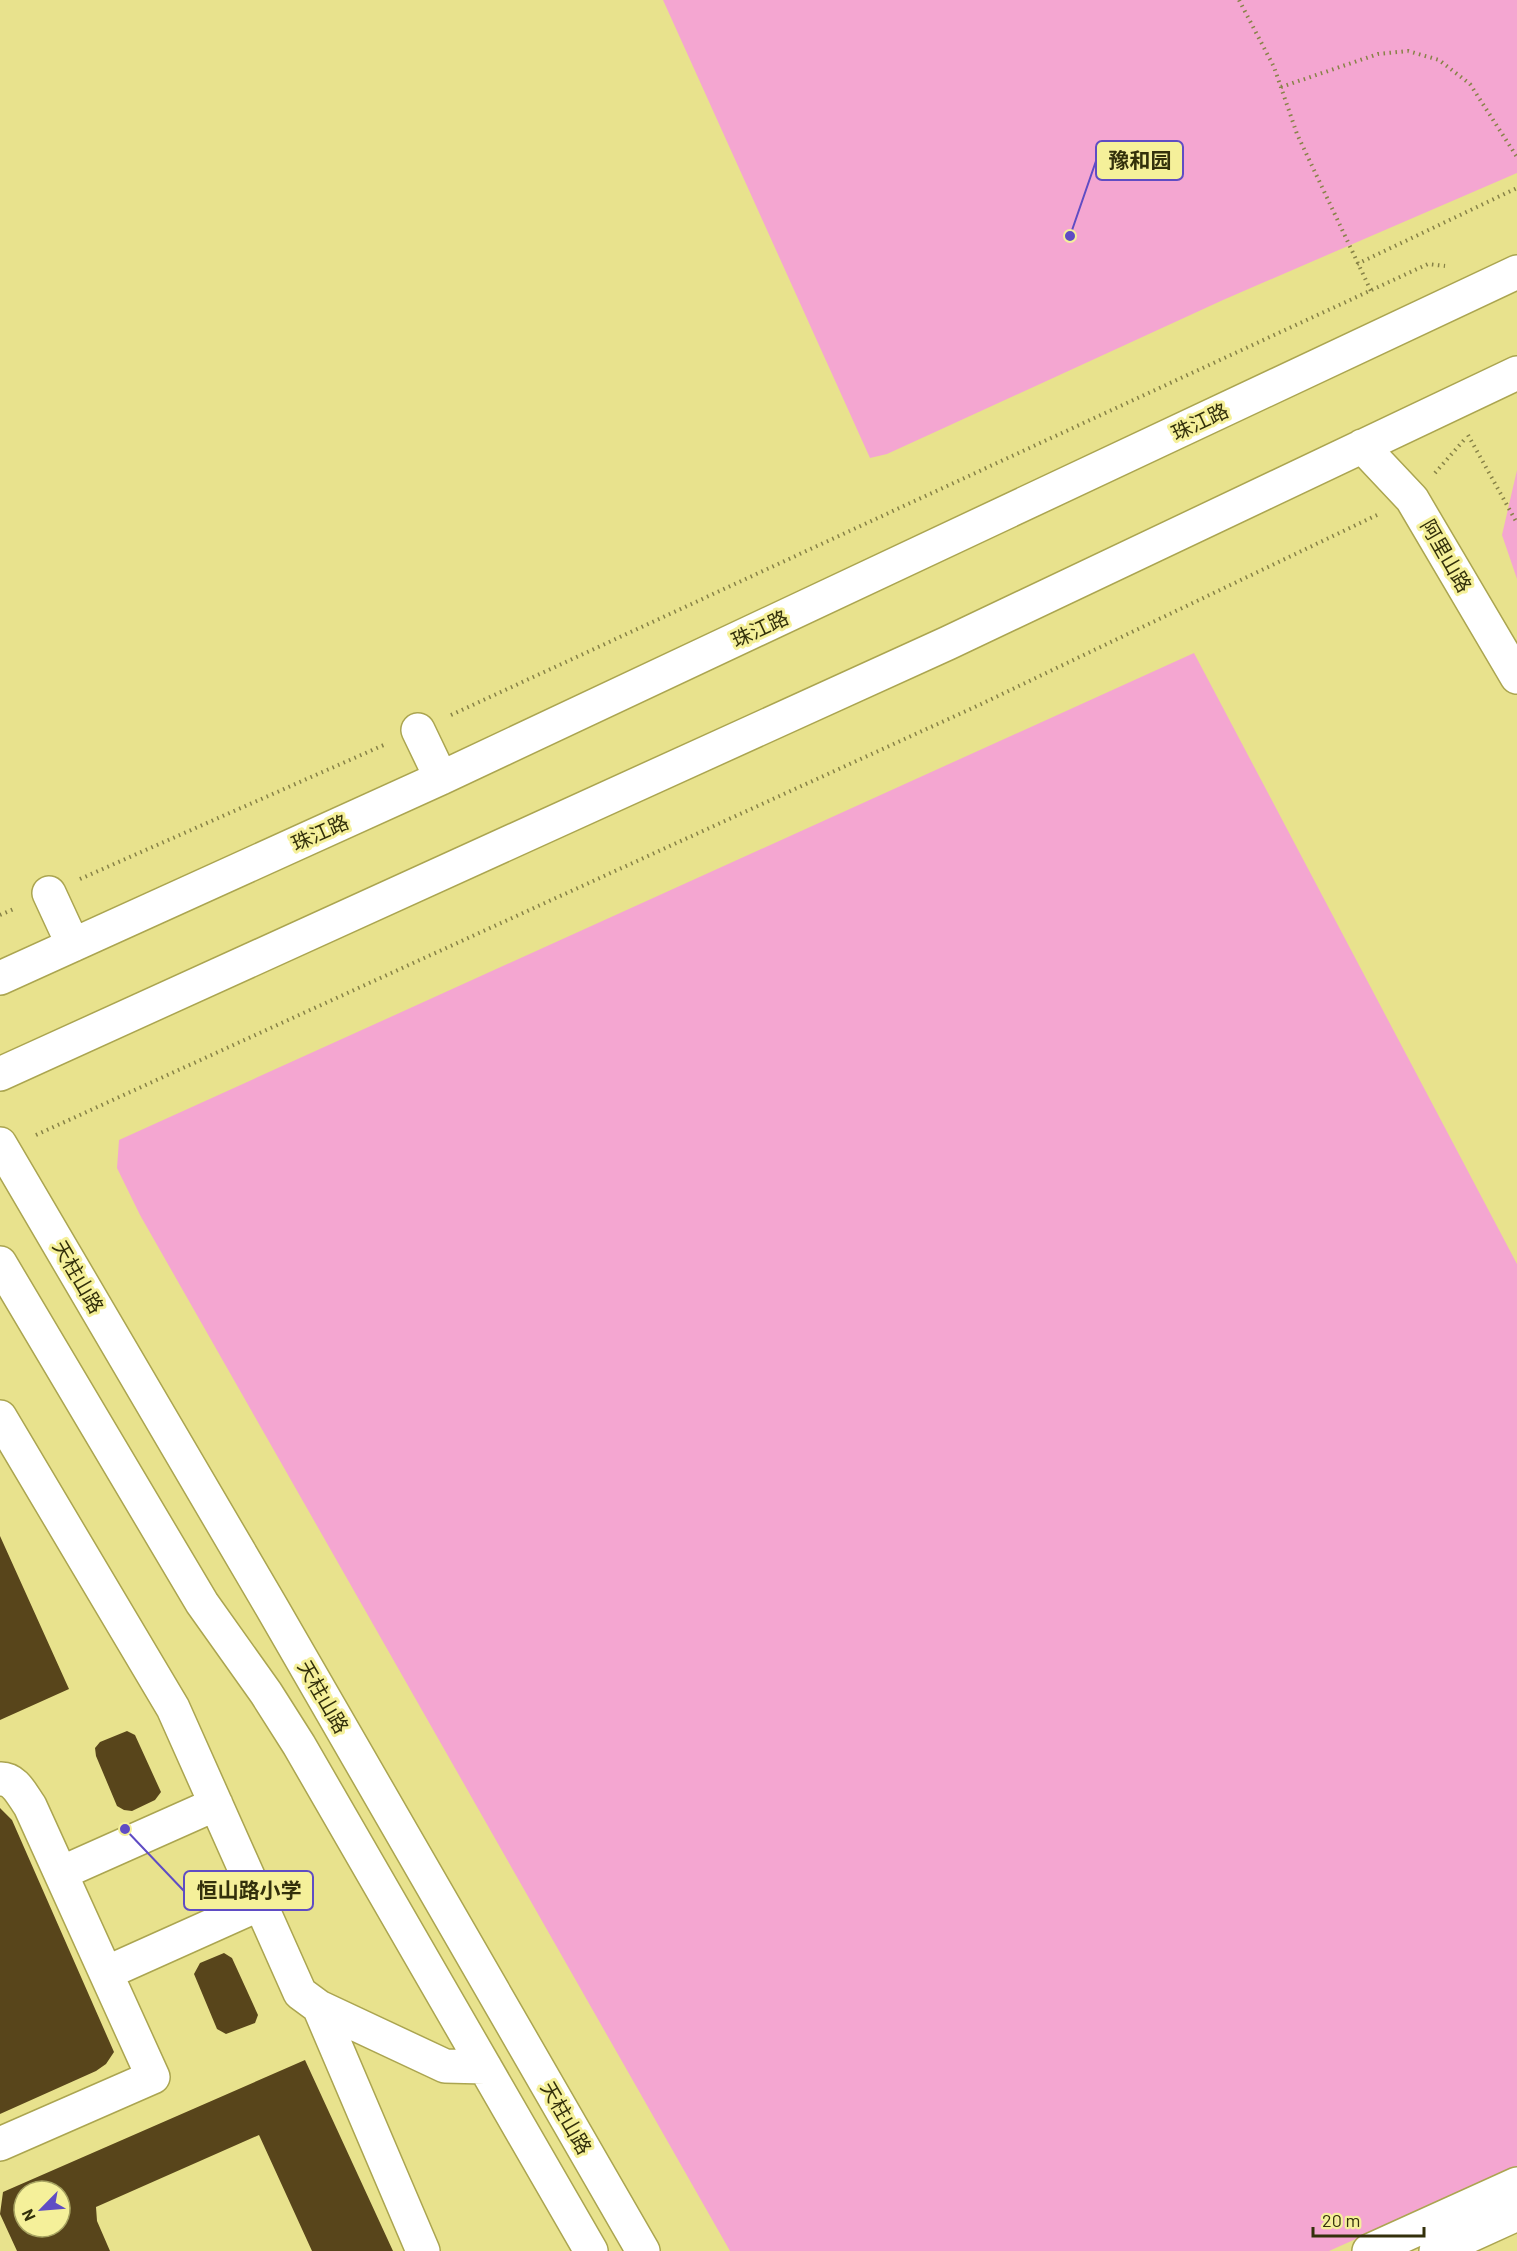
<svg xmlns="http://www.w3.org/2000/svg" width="1517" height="2251" viewBox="0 0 1517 2251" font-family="Barlow,'Noto Sans SC',sans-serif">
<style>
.green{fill:#f4a6d1}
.building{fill:#58451b;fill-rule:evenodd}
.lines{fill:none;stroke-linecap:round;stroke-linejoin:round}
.minor-casing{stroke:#aba550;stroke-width:36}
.path{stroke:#878247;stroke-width:4;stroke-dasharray:1.5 4.5;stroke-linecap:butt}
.minor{stroke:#fff;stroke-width:33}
.labels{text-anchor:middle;stroke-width:6;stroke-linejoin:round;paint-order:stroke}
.street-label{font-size:20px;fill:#33300b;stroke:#f5f09a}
.leader{fill:none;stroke:#5f4cc4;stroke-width:2}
.callout-dot{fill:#5f4cc4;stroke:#f5f09a;stroke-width:2}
.callout{fill:#f5f09a;stroke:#5f4cc4;stroke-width:2}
.callout-label{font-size:21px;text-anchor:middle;font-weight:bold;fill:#33300b}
</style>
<rect width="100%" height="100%" fill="#e8e28d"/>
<path class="green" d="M663,0h854v173l-294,127 -336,154 -17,4z
M1517,470v109l-15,-44z
M1194,653l323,611v903l-188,84h-599l-590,-1036 -23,-47 2,-28z"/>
<path class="building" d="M0,1536l69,153 -69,31z
M127,1731l8,4 26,57 -6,8 -23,11 -8,-1 -7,-4 -21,-50 -1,-8 5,-6z
M0,1808l12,12 102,232 -8,12 -10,7 -96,43z
M224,1953l8,5 26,57 -3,8 -29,11 -9,-5 -23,-55 6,-11z
M305,2060l88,191h-81l-53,-116 -163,72 1,14 13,30h-93l-17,-37 3,-22zM24,2191h36v36h-36z"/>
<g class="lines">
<defs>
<path id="minor" d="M1362,446l50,53 105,178
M418,730l23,48
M49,893l24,52
M0,978l441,-200 1076,-506
M0,1074l948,-431 569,-270
M0,1144l271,462 372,645
M0,1263l202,340 64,90 33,52 292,506
M0,1417l173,291 127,285 19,14 126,59 40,1
M0,1779c15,-1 22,16 30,27l123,271 -153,67
M61,1873l155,-69
M106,1973l154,-69
M319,2007l104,244
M1369,2251l148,-67
M1436,2251l81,-37"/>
</defs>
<use href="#minor" class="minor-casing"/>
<path class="path" d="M1239,0l35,67 23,67 74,157
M1281,87l97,-33 30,-3 31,9 31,24 47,73
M1357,264l160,-76
M1468,435l49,88
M1435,473l29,-33
M451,715l977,-451 17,2
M80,879l306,-135
M0,915l16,-7
M36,1135l941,-429 400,-191"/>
<use href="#minor" class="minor"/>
</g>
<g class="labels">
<g class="street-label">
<text transform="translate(1200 422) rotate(-25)" y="7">珠江路</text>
<text transform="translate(1446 556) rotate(60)" y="7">阿里山路</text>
<text transform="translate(760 629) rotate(-25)" y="7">珠江路</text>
<text transform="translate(320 833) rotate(-24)" y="7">珠江路</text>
<text transform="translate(78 1277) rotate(60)" y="7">天柱山路</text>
<text transform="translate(323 1697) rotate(60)" y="7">天柱山路</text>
<text transform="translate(566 2118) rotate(60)" y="7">天柱山路</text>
</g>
</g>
<path class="leader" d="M1070 236L1096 161M125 1829L184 1891"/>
<g class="callout-dot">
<circle cx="1070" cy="236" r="6"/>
<circle cx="125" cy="1829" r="6"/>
</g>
<g class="callout">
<rect x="1096" y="141" width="87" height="39" rx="6"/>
<rect x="184" y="1871" width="129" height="39" rx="6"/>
</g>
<g class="callout-label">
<text x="1140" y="168">豫和园</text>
<text x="249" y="1898">恒山路小学</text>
</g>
<g transform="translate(42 2209) rotate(245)"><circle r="28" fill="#f5f09a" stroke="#a7a361" stroke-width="1.5"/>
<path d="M0-4.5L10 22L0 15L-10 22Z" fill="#5f4cc4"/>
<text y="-9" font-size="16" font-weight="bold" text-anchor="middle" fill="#33300b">N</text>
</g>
<path d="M1313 2227v9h111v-9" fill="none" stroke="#33300b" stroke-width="3"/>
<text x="1322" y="2227" font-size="18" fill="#33300b" stroke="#f5f09a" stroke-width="4.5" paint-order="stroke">20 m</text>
</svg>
